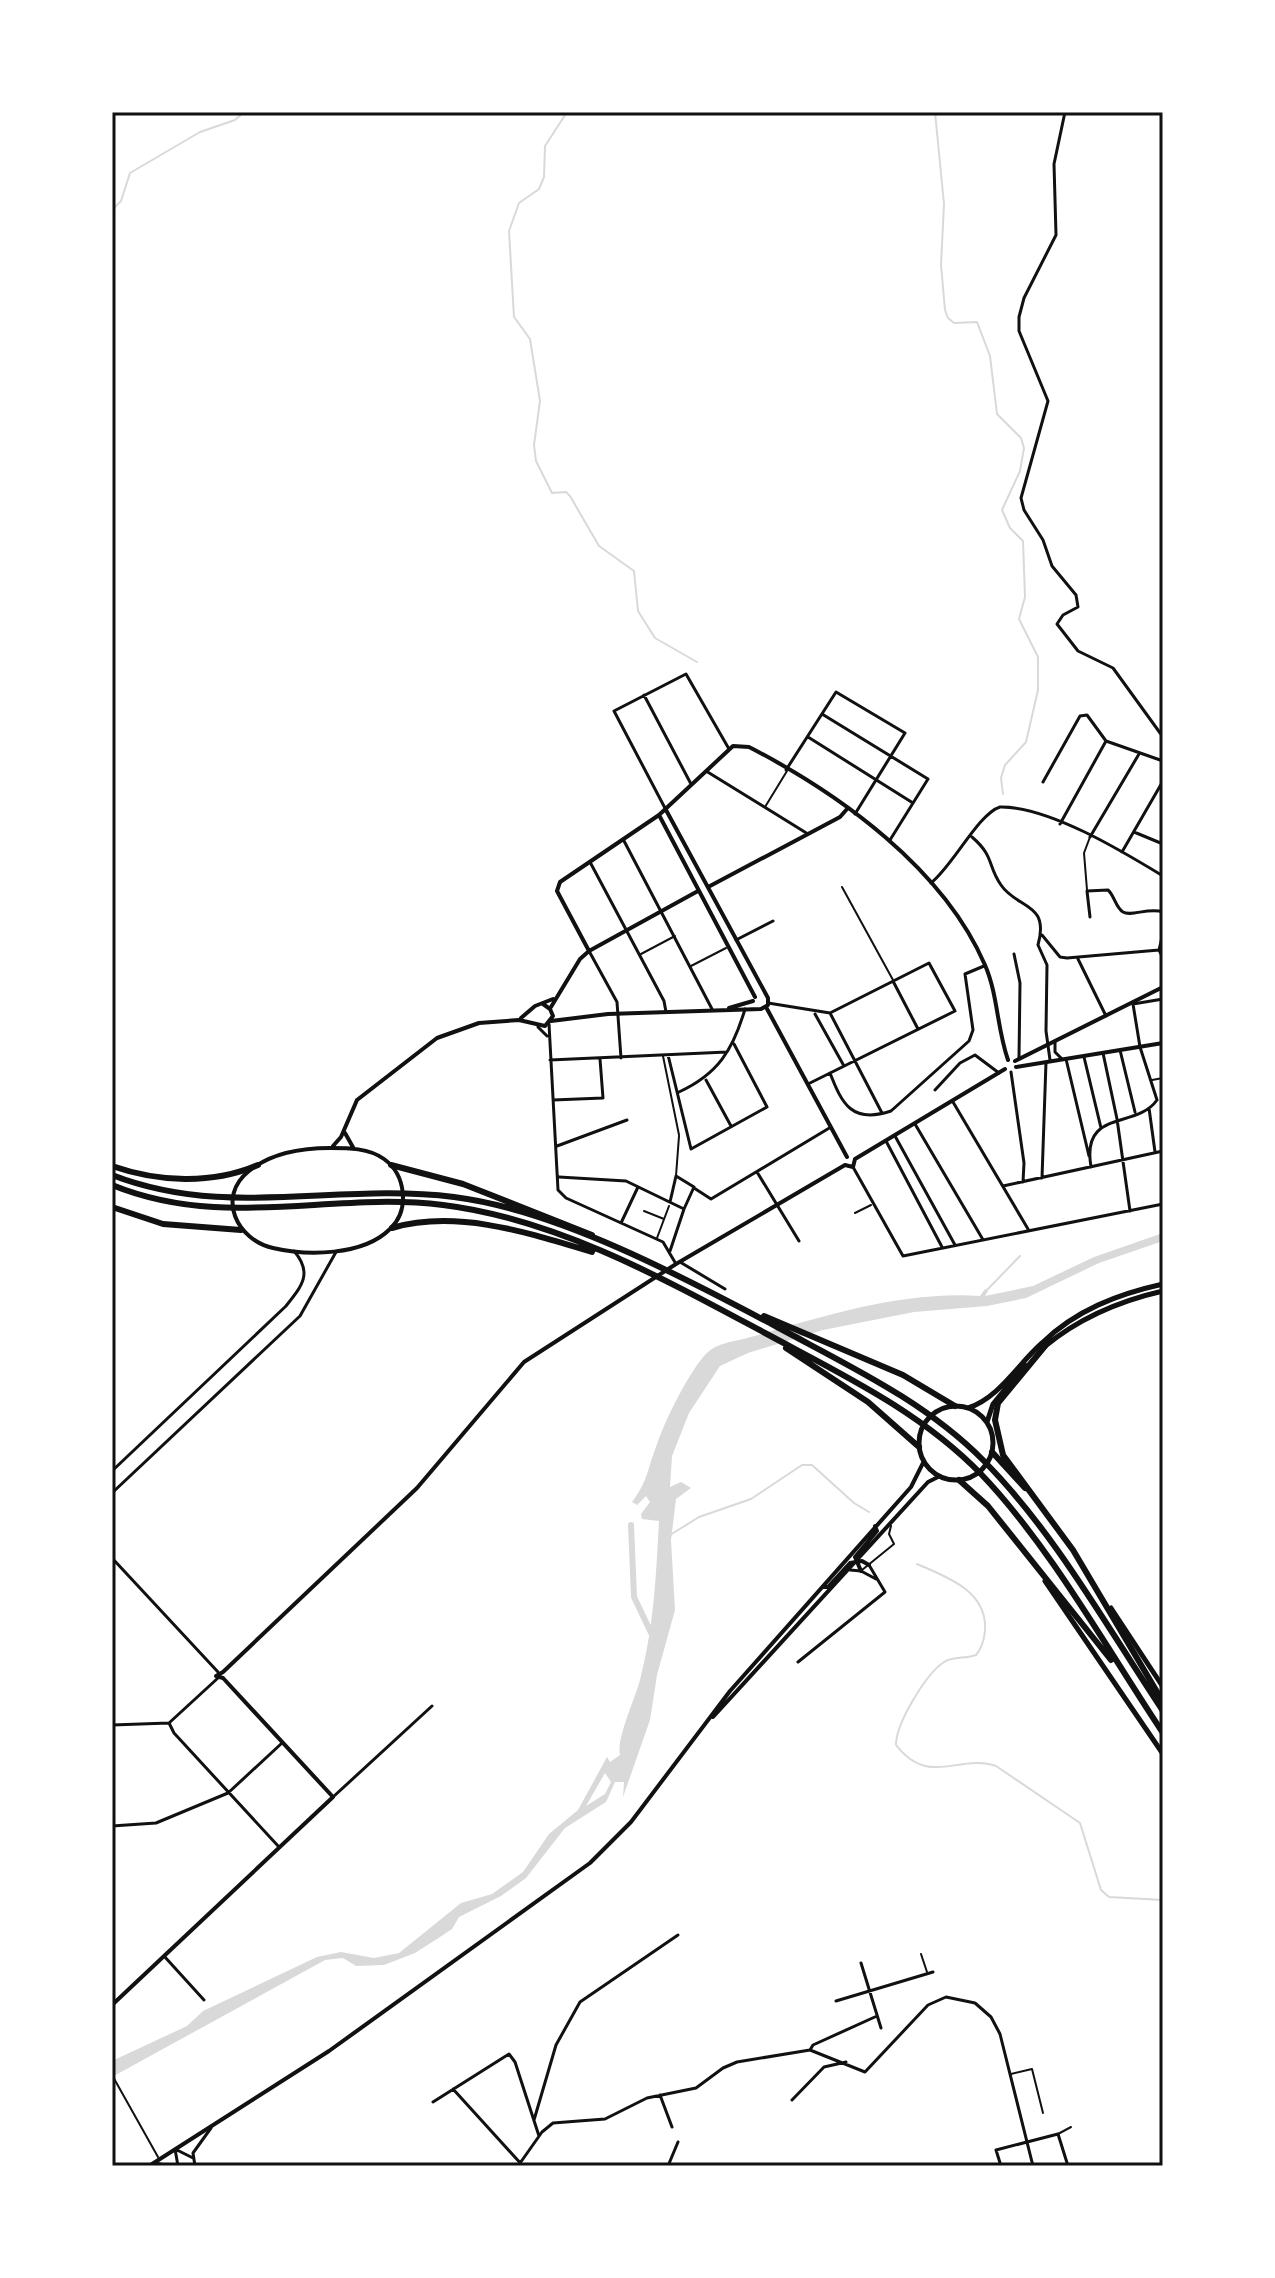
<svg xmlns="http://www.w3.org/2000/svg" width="1275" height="2278" viewBox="0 0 1275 2278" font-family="Raleway,sans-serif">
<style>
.water{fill:#d9d9d9;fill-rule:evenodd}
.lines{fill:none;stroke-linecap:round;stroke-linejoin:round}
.stream{stroke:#d9d9d9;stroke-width:2}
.canal{stroke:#d9d9d9;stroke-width:6}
.service{stroke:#111;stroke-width:2}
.pedestrian{stroke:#111;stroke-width:2}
.minor{stroke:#111;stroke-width:3}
.tertiary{stroke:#111;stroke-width:4}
.secondary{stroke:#111;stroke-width:4}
.primary{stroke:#111;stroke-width:5}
.trunk{stroke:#111;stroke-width:5}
.motorway{stroke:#111;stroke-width:6}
.neatline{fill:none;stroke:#111;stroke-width:3}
</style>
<rect width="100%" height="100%" fill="#fff"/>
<path class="water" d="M1163,1233v8l-64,22 -73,35 -39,8 -73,6 -91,18 -75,23 -28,13 -31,47 -17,43 -2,31 11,-5 10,6 -15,11 -5,41 4,70 -18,65 -7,45 -27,77 1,-15h-9l-9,20 -41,26 -39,50 -25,18 -42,21 -7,12 -12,8 -25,16 -31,12 -28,1 -13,-8 -18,2 -213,117v-16l75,-35 16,-15 114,-54 24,-5 33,6 25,-5 62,-50 31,-9 31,-22 26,-38 29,-24 29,-53 3,5 10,-7c-4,-16 15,-56 20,-75 14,-54 16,-104 19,-159l-17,-2 -1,-5 9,-12 -4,-6 -9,9 -5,-3c16,-21 15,-32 24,-55 9,-27 30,-69 48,-91 11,-13 28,-14 43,-18 76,-21 152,-47 233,-42l5,-7 3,2 -3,5 48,-10 61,-29zM605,1773l6,9 -6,12 -19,12z"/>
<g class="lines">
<path class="stream" d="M567,112l-22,34 -1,31 -5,12 -20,14 -10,28 5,86 16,22 10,62 -6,44 2,16 16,32 14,-1 4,4 29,50 35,25 4,40 17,27 42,24
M935,112l9,92 -3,61 4,45 3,8 6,5 23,-1 13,34 7,58 24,24 3,10 -4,23 -18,39 8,18 13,13 2,56 -6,22 19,38v33l-12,52 -21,23 -4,13 2,16
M112,210l9,-9 9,-28 70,-41 35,-12 9,-8
M987,1290l33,-34
M670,1535l29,-18 52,-18 51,-34h10l42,38 15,9
M917,1564c30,13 71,27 68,67 -1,10 -3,17 -9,24 -10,4 -23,1 -32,7 -18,12 -48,61 -48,83 33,43 64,8 100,21l84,57 21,67 8,7 54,3"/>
<path class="canal" d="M631,1525l3,72 20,42"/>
<path class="service" d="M641,954l34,-18
M676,1176l3,-40
M644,1211l20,8
M855,1213l16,-8
M657,1238l12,-32
M862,1570l32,-26 -5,-10 2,-8
M921,1954l6,18
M1011,2074l21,-5 11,44
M1058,2134l13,-7"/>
<path class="pedestrian" d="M765,807l22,-36
M842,887l51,93
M1087,890l-3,-37 6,-16
M691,966l35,-18
M663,1056l16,79
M1152,1080l11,-2
M112,2075l46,82"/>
<path class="minor" d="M1065,112l-11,52 2,71 -32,63 -5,19v14l29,70 -27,97 3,12 19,30 9,26 24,29 2,12 -15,8 -6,9 21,27 35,17 50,69
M644,695l47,89
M822,714l106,65 -38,61
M808,737l105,66
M786,770l50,-78 69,41 -50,81
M706,771l102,63
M1043,782l37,-66 7,-1 19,26 57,20
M666,810l-52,-99 72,-37 43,75
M1060,824l46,-83
M1134,832l29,12
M972,837c23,20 15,28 29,48 16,24 49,17 37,60l9,20 -1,66 4,29
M1090,837l49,-83
M623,839l89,170
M1122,852l41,-71
M590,862l74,139 2,11
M931,883c22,-17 47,-69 69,-76 48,-1 122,44 163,69
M1090,917l-3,-26 21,-1c6,5 8,18 15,22 8,5 26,-5 40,0
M1163,933l-4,17 4,8
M1042,935l18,22 7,1 92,-8
M736,940l37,-19
M589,951l28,51 4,56
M1014,954l6,29 -1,75
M1078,959l28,57
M894,983l24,46
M768,1003l62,10 99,-50 26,48 -147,73
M830,1013l52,100
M815,1014l29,52
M549,1024l9,166 8,8 97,44 13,22
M538,1027l9,9
M1055,1042v10l7,7
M1120,1050l15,62
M1103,1053l14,66 13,92
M668,1055l23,94 76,-42 -33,-63
M1084,1057l17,71
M1066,1059l23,97
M550,1060l177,-8
M1011,1072l13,91 -1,19
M830,1073c12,31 22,51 61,38l78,-70 4,-11 -8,-56 19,-8
M706,1080l25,46
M935,1090l25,-27 15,-8 24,18
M679,1092c39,-18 54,-42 66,-83
M553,1100l50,-2 -3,-39
M1157,1100l-17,-53 -7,-43 30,-5
M953,1102l75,127
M1149,1108l6,44
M915,1124l67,114
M895,1136l60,109
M886,1141l56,106
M557,1146l70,-26
M853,1167l50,89 260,-52
M1091,1167c-10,-59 45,-37 66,-67
M757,1172l42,69
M559,1177l67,4 58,28 10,-22 -18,-11 -6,26
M1042,1178l4,-116
M1003,1186l160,-35
M694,1188l17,11 120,-72
M621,1223l17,-36
M670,1251l14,-42
M680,1262l45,27
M112,1471l174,-165c16,-20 27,-33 8,-55
M112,1493l188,-177 36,-64
M112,1558l106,114
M850,1570l11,1 15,8
M798,1662l87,-70 -16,-27
M169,1723l5,10 105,114
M112,1725l57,-2 49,-45
M333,1797l99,-91
M112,1826l44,-3 72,-30 54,-50
M164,1956l40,44
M861,1963l20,65
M836,2001l97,-29
M810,2050l3,-5 64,-29
M453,2089l70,77
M660,2095l12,32
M792,2100l32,-33 22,-5
M433,2102l76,-48 6,8 24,74
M534,2120l22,-75 24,-43 98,-67
M154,2163l18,3
M178,2166l-3,-17 18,9
M195,2166l-2,-13 18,-25
M518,2166l24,-34 11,-9 52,-4 42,-21 49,-10 27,-20 14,-6 73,-12 55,22 63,-67 18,-8 29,6 16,14 9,17 33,132
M668,2166l10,-24
M1001,2166l-5,-16 62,-16 10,32
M1126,2166h13"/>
<path class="tertiary" d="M659,815l96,182
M710,886l130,-69 7,-8
M589,951l-32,-60 3,-9 99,-67 74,-69 16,1c91,47 194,121 236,218 13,30 12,64 23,95
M551,1007l29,-48 9,-8 109,-60
M766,1007l81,150
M729,1008l24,-7
M521,1018l14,-12 18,-7
M551,1021l57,-7 153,-5 7,-4v-7l-102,-188
M1015,1061l148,-74
M1016,1067l147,-24
M345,1133l9,16
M333,1146l8,-9 16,-37 80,-62 42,-15 40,-3 26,6 8,-10 -3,-7 -7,-5
M330,1148c18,0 39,0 54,11 22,16 26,51 6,70 -27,27 -83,27 -117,19 -36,-8 -57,-51 -24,-77 22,-18 54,-23 81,-23z
M855,1159l150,-90
M845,1165l8,2 2,-8
M223,1672l194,-184 107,-126 152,-98 169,-99
M223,1678l-7,-2 7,-4
M112,2005l221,-208 -110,-119"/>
<path class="secondary" d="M861,1571l-6,-14 22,-26 -2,-5
M823,1587h5l22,-24 12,-2 7,4
M713,1717l215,-235 12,-6
M149,2166l180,-115 261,-188 41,-41 99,-131 181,-204 13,-26"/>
<path class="primary" d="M1044,1347c35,-29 75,-46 119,-56
M919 1443a37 37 0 1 1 74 0a37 37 0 1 1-74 0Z
M968,1408c31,-10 50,-44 74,-65 34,-33 76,-49 121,-59
M987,1422l6,-18 32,-39"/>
<path class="trunk" d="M1045,1581l118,173
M1111,1608l52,79"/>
<path class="motorway" d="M391,1165l72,19 129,51
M112,1166c46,16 100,19 146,-1
M112,1175c116,45 223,7 342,22 104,13 233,82 325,131 72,39 147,74 205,133 71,72 123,166 179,250
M112,1185c113,46 217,6 331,20 114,14 223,75 322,128 76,41 155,78 216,141 69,72 126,175 182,259
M112,1207l51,17 78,6
M392,1228c65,-19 137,5 200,24
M764,1316l139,59 52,31
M1045,1346l-47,57 -3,17 8,35 70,95 90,152
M786,1348l82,54 51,45
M992,1452l33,36
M959,1480l29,26 123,154"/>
</g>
<rect width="1275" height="2278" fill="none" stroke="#ffffff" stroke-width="228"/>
<rect x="114" y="114" width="1047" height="2050" class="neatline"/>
</svg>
